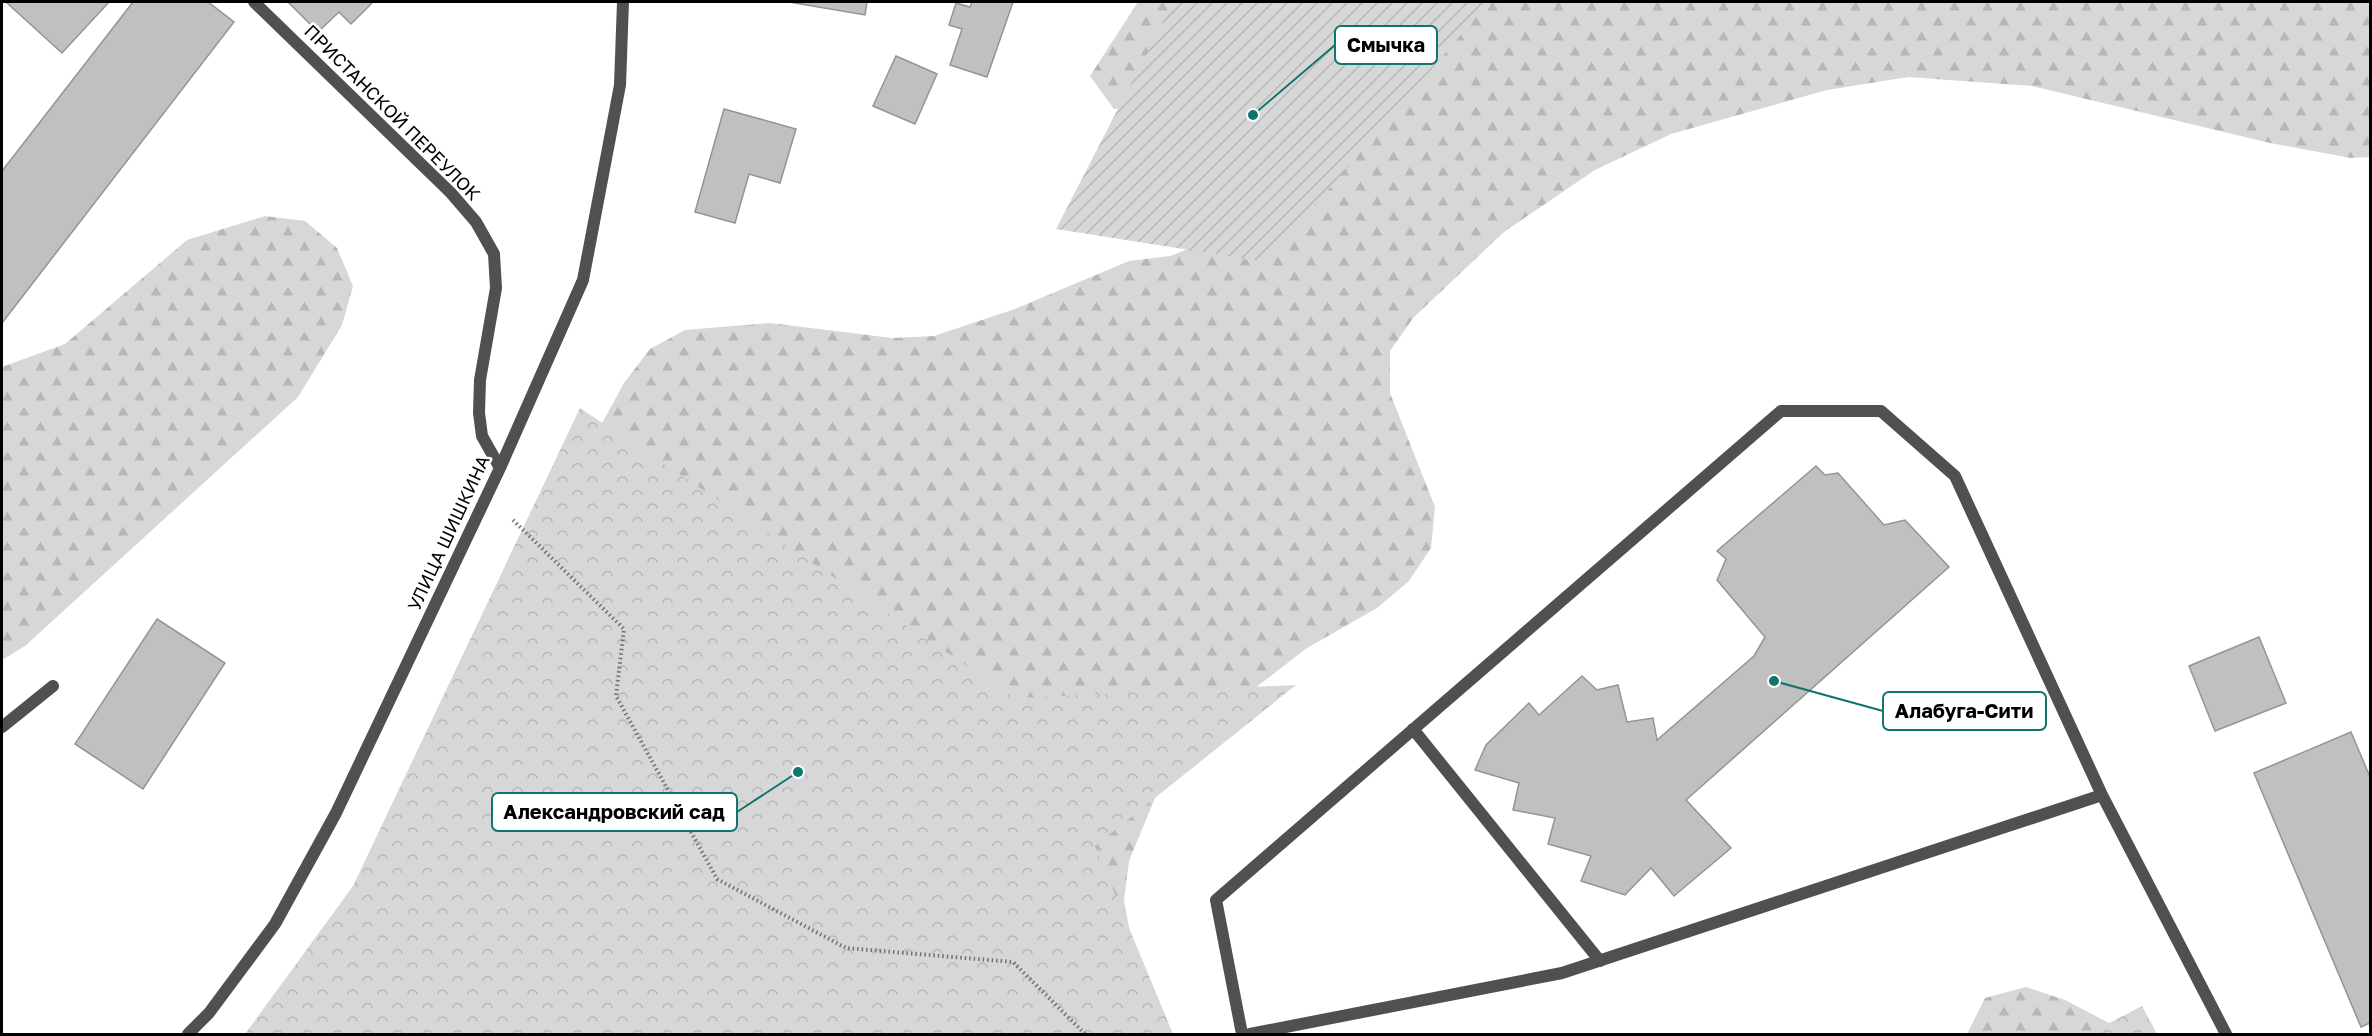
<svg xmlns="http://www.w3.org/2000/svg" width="2372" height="1036" viewBox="0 0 2372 1036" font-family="'Golos Text',sans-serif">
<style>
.forest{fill:url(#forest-firs)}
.park{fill:url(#park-crowns)}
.garden{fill:url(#garden-furrows)}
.building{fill:#c0c0c0;stroke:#949494;stroke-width:1.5}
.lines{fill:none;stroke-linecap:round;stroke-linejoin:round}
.path{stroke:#727272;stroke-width:4;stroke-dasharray:1.5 3;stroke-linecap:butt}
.service{stroke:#505050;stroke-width:12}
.minor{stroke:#505050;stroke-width:12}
.labels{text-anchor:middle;stroke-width:5;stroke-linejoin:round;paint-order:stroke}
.street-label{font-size:18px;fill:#000;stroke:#fff}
.leader{fill:none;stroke:#0f766e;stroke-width:2}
.callout-dot{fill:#0f766e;stroke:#fff;stroke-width:2}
.callout{fill:#fff;stroke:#0f766e;stroke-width:2}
.callout-label{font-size:20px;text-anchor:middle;font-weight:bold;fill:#000}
</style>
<defs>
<pattern id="forest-firs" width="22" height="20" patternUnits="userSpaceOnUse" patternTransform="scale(1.5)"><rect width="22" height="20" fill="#d7d7d7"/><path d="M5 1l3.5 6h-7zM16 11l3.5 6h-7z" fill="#b7b7b7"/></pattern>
<pattern id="park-crowns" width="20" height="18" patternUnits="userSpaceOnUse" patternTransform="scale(1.5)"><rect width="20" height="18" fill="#d7d7d7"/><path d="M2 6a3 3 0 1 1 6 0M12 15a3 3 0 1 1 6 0" fill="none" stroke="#b7b7b7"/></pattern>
<pattern id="garden-furrows" width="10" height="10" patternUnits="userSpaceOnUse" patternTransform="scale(1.5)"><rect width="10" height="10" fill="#d7d7d7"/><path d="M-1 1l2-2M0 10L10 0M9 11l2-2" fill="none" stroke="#b7b7b7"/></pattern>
</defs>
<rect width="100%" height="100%" fill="#fff"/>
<path class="forest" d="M1138,2h212l-188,104 -48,3 -24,-33z
M1490,2h880v155l-19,1 -81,-15 -238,-57 -124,-9 -81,13 -156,44 -76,36 -91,62 -90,85 -24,34v42l45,114 -4,41 -22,33 -32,27 -70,40 -96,74 -51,64 -31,75 -5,40 15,79 -892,54 143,-174 78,-191 156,-286 26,-34 35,-19 85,-7 122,15 42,-2 81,-27 114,-48 41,-5 39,-15 274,-237z
M265,216l40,5 32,27 16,38 -11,39 -44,72 -273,249 -23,14v-293l63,-23 122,-104z
M2026,987l39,13 65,34h-163l18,-36z"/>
<path class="park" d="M580,408l435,290 281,-13 -201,161 78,188h-928l108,-148z
M2142,1006l15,28h-69z"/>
<path class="garden" d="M1173,2h316l-223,260 -210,-33z"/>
<path class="building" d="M6,2h103l-47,51z
M133,2h75l26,20 -232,301v-152z
M288,2h85l-22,22 -12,-12 -21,20z
M789,2h78l-2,13z
M972,2h41l-26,75 -37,-12 12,-36 -13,-4 7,-22 14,4z
M896,56l41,18 -22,50 -42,-18z
M724,109l72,20 -16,54 -31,-9 -14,49 -40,-11z
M1816,466l9,9 13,-2 46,52 21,-5 44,47 -263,233 45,48 -57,48 -23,-28 -26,27 -44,-14 10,-25 -43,-12 7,-26 -42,-8 6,-27 -44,-13 11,-25 43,-42 10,12 43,-39 15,14 21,-5 9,37 26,-4 4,22 97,-84 11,-19 -48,-57 9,-21 -9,-8z
M157,619l68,44 -82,126 -68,-45z
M2259,637l27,66 -71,28 -26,-65z
M2351,732l19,45v246l-9,4 -107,-254z"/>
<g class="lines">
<path class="path" d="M513,520l111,109 -8,67 101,183 129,69 167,14 72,72"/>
<path class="service" d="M1413,729l187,232
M1242,1034l-26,-134 565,-489h100l74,65 147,319 124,239
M1250,1034l312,-61 540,-178"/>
<path class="minor" d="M254,2l197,191 25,29 18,32 2,34 -16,92 -1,33 3,23 18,32
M2,727l51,-41
M188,1034l21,-21 66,-89 61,-111 164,-345 83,-188 37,-195 3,-83"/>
</g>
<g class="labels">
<g class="street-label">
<text transform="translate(392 113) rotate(45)" y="6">ПРИСТАНСКОЙ ПЕРЕУЛОК</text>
<text transform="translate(449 533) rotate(-65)" y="6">УЛИЦА ШИШКИНА</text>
</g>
</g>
<path class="leader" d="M1253 115L1335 45M1774 681L1883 711M798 772L737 812"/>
<g class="callout-dot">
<circle cx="1253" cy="115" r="6"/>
<circle cx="1774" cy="681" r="6"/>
<circle cx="798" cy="772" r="6"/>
</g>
<g class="callout">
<rect x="1335" y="26" width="102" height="38" rx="6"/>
<rect x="1883" y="692" width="163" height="38" rx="6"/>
<rect x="492" y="793" width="245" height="38" rx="6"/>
</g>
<g class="callout-label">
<text x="1386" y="52">Смычка</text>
<text x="1964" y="718">Алабуга-Сити</text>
<text x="614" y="819">Александровский сад</text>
</g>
<rect width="2372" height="1036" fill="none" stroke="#000000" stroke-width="6"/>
</svg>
